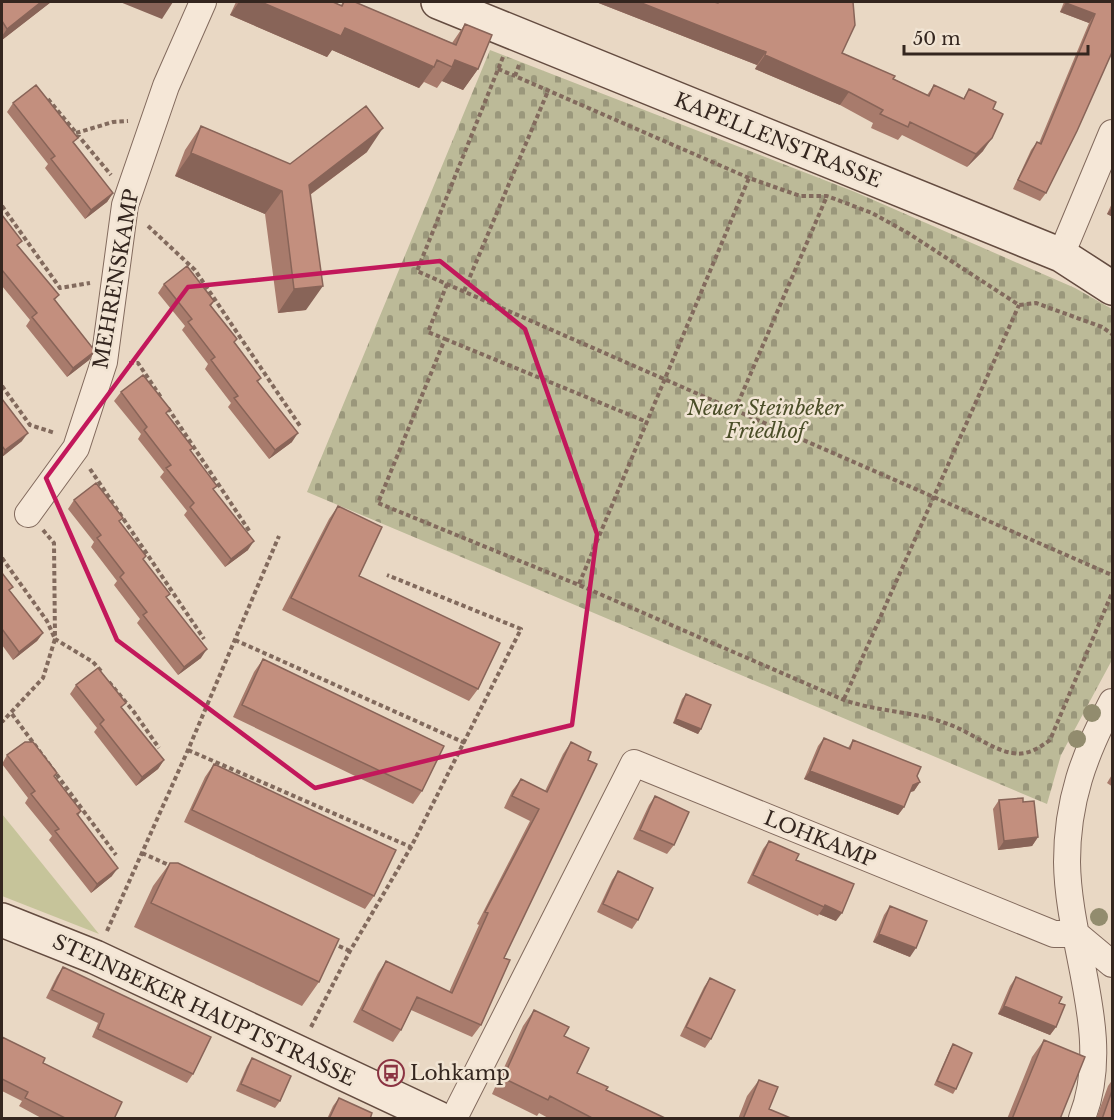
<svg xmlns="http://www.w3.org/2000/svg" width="1114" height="1120" viewBox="0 0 1114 1120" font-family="'Libre Baskerville',serif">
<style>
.grass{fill:#c6c49a}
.cemetery{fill:url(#cemetery-stones)}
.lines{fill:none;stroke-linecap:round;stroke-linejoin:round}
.street-casing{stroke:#826a5d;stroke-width:28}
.secondary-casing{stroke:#644c40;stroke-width:36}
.path{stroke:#826a5d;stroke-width:4;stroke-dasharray:4.5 3;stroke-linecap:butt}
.street{stroke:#f5e7d7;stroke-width:26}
.secondary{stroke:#f5e7d7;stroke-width:33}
.tree{fill:#928c6e}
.wall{fill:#a87b6c}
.shaded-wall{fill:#886458}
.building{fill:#c38f7e;stroke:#886458;stroke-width:1.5}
.marked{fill:none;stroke:#c2185b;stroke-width:4.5;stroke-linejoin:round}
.labels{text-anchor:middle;stroke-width:5;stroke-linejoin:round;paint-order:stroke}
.street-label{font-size:20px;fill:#34261f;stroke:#f1e4d3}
.park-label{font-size:20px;font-style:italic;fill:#4b4e28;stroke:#f1e4d3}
.poi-label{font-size:20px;fill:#34261f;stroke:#f1e4d3;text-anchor:start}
</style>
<defs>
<pattern id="cemetery-stones" width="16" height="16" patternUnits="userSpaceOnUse" patternTransform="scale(1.5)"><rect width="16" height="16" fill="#bcba98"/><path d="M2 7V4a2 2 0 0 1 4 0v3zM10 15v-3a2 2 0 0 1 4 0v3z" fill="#9a977b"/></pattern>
</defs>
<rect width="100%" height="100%" fill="#e9d8c4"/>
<path class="grass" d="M2,814l97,120 -97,-38z"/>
<path class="cemetery" d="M490,50l365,142 220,96 37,21v351l-51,95 -14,49 -740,-312z"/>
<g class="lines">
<defs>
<path id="street" d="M1061,255l51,-122
M28,514l48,-66 28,-86 21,-157 41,-119 37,-84
M1076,934l36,30
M454,1118l180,-355 420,171h22
M1082,1118c32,-82 -14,-171 -15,-256 0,-61 17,-107 45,-160"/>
<path id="secondary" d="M438,2l623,253 51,33
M2,920l93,37 343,161"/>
</defs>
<use href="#street" class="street-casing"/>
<use href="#secondary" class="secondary-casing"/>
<path class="path" d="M503,57l-86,214 695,304
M519,65l-4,11 234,102 51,18h27l45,17 36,20 111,72 17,-2 66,24 10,7
M498,69l17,7
M48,99l63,76
M76,133l37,-11 15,-1
M2,206l58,82 30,-5
M148,226l47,44 105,156
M447,284l-19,48 17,7 -67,164 201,82 265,115c34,12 70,11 104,24 21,7 42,25 64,29 15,3 27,-5 38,-13l62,-147
M464,291l84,-200
M445,339l202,83
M129,363h9l24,36
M2,386l28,39 25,8
M168,408l82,124
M735,410l92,-214
M90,469l114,170
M43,530l11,13 1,96 38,23 8,9
M2,558l45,63 8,18 -12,39 -41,44
M579,584l170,-406
M235,640l230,103
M109,682l25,30 25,36
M844,699l175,-394
M12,714l104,141
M188,750l223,97
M142,853l29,13
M107,931l81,-181 91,-214
M332,943l18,8
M311,1027l39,-76 61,-104 110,-218 -134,-54"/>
<use href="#street" class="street"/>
<use href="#secondary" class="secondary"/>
</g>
<g class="tree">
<circle cx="1092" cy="713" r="9"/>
<circle cx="1077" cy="739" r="9"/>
<circle cx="1099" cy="917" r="9"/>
</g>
<path class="wall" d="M2,2h49l-49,38z
M236,2h97l8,3 2,-3h12l97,41 13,-19 13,45 -15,21 -21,-9 -5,7 -13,-6 -5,6 -87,-38 -5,7 -97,-42z
M596,2h257l-11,51 85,42 7,-10 29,14 6,-10 24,20 -10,42 -16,16 -65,-32 -4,5 -27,-12 2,-5 -33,-18 -85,-36 2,-4z
M1064,2h49l-67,191 -6,8 -27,-12 18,-39 6,-8 2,1 50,-120 -29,-11z
M13,103l61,40 39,50 -6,9 -22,17 -40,-51 3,-4 -41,-52z
M201,126l89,38 77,-12 -57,43 -4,115 -28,3 -13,-99 -90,-38 10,-26z
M1113,201v16l-6,-3z
M2,215l16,31 41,49 -4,5 40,51 -6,9 -22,17 -41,-51 4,-6 -28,-34z
M164,284l50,17 -3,5 24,37 26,35 -3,4 34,60 -23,17 -41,-52 3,-4 -26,-34 3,-5 -26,-34 3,-4 -27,-33z
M121,392l46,22 26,34 -3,4 24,38 34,60 -23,17 -41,-52 3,-4 -27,-34 4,-5 -26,-33 3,-5 -27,-33z
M2,399l20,42 -20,16z
M74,500l46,22 47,76 34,60 -23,17 -41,-52 3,-4 -26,-34 3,-4 -26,-34 3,-5 -26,-33z
M338,506l21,70 119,113 -9,12 -187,-91 47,-91z
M2,573l8,18 33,42 -6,8 -24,19 -11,-15z
M263,659l159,132 -9,13 -180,-87 21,-45z
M76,685l88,75 -6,9 -22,17 -42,-54 3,-4 -27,-34z
M686,694l15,35 -3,5 -25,-11 9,-24z
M824,738l24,10 5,-8 64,36 3,6 -6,9 -4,1 -6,15 -6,8 -94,-36 14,-33z
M571,742l-67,216 -23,67 -9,12 -61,-27 -10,20 -8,12 -40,-20 25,-49 8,-12 63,31 30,-67 -2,-1 53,-103 -26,-13 8,-17 9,-12 24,12 18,-37z
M7,755l48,22 26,34 -3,5 34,60 -21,17 -42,-53 3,-4 -27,-33 3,-5 -26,-34z
M214,764l160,132 -9,13 -181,-87 21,-45z
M1113,773v14l-6,-4z
M655,796l19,49 -7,9 -34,-15 16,-34z
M999,800l24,2 15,35 -6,9 -34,4 -5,-41z
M769,841l27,19 40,61 -17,-7 -1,2 -71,-33 16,-34z
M170,863l149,119 -17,24 -168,-79 19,-41z
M618,871l20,49 -6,9 -35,-17 15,-32z
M890,906l20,51 -37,-15 11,-27z
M63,967l130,107 -6,9 -95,-46 6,-14 -52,-25 11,-22z
M1016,977l43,26 -3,24 -6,8 -52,-21 12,-28z
M710,978l1,61 -6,9 -25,-12 24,-49z
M534,1010l30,26 13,37 29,17 61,29h-117l-11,-6 -2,3 -45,-22 31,-68z
M2,1037l41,26 71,56h-71l-24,-13 3,-5 -20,-10z
M1044,1040l16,79h-53l25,-62z
M953,1044l3,45 -3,5 -19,-9 16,-36z
M252,1058l28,43 -5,7 -39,-17 11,-25z
M1113,1079v40h-17l12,-33z
M759,1080l10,29 24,10h-55l9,-23z
M339,1098l31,21h-43l6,-13z"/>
<path class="shaded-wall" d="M41,2h10l-49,38v-4l5,-7z
M120,2h53l-11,17z
M239,2h22l84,26 89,39 -15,21 -87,-38 -5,7 -97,-42z
M596,2h43l127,50 -9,13z
M1066,3l29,11 -6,9 -29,-11z
M765,55l84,37 -9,13 -85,-36z
M455,60l23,9 -15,21 -21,-9 10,-14z
M383,128l-16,24 -75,56 17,-23z
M992,138l-9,13 -16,16 9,-13z
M191,153l91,38 -17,23 -90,-38z
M113,193l-6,9 -22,17 6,-9z
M1113,206v11l-6,-3z
M323,286l-17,24 -28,3 16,-24z
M95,351l-6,9 -22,17 6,-9z
M28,433l-6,8 -20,16 3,-7z
M298,433l-6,9 -23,17 6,-9z
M254,541l-6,9 -23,17 6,-8z
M43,633l-6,8 -24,19 6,-8z
M207,649l-6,9 -23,17 6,-8z
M676,719l25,10 -3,5 -25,-11z
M164,760l-6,9 -22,17 6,-9z
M810,771l94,36 -6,8 -94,-36z
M920,782l-6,9 -7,2 6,-8z
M1038,837l-6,9 -34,4 6,-9z
M118,868l-6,8 -21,17 6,-9z
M825,905l17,8 -6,8 -17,-7z
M879,934l37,14 -6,9 -37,-15z
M1004,1006l52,21 -6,8 -52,-21z"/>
<path class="building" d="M2,2h39l-34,27 -5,-8z
M261,2h72l9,4 2,-4h11l101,43 9,-21 27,11 -14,34 -23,-9 -3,7 -15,-7 -3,7 -89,-39 -4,8z
M639,2h75l4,1 1,-1h134l2,23 -13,28 53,23 -2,3 36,17 5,-11 30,14 5,-10 27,13 -3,7 10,5 -11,24 -16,16 -66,-32 -2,5 -28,-13 3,-4 -34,-18 -84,-37 1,-3z
M1067,2h46v48l-36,81 -31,62 -28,-13 19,-38 4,2 54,-130 -29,-11z
M36,85l42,53 -5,4 40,51 -22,17 -40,-51 4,-3 -42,-53z
M366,106l17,22 -74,57 14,101 -29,3 -12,-98 -91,-38 10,-27 89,38z
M2,215l20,26 -5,4 42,50 -5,4 41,52 -22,17 -41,-51 5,-4 -35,-43z
M187,266l27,35 -4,4 27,34 -3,3 27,36 -4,3 41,52 -23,17 -41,-52 4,-2 -27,-36 4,-3 -27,-35 4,-3 -28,-35z
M143,375l27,34 -4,4 27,35 -3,2 27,36 -4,3 41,52 -23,18 -41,-52 4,-4 -28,-35 5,-3 -27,-35 3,-3 -26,-35z
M2,399l26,34 -23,17 -3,-4z
M96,483l27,35 -4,3 27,35 -3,3 27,35 -4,3 41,52 -23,18 -41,-52 4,-3 -27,-35 4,-4 -27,-35 4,-3 -27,-35z
M338,506l44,21 -23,49 141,67 -22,46 -187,-91z
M2,573l11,14 -4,3 34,43 -24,19 -17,-23z
M263,659l181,87 -22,45 -180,-86z
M98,668l28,35 -5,4 43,53 -22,17 -42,-53 4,-4 -28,-35z
M686,694l25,11 -10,24 -25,-10z
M824,738l26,11 3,-9 68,27 -4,9 3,6 -7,3 -9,22 -94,-36z
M25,742h8l24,31 -3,3 27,35 -4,3 41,54 -21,16 -42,-53 4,-2 -28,-35 4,-3 -28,-36z
M571,742l20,10 -3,8 9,4 -93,194 6,2 -29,65 -64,-28 -16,33 -39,-20 24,-49 66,32 36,-80 -3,-1 54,-103 -27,-13 9,-17 26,13z
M214,764l182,86 -22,46 -182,-86z
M655,796l34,16 -15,33 -34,-15z
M1023,798v4l11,-1 4,36 -34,4 -5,-41z
M769,841l30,13 -3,6 58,24 -12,29 -17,-8 -1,2 -71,-32z
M170,863h8l161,76 -20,43 -168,-79z
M618,871l35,17 -15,32 -35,-16z
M890,906l37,15 -11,27 -37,-14z
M63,967l148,70 -18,37 -95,-45 6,-15 -52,-24z
M1016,977l46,20 -3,6 6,2 -9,22 -52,-21z
M710,978l25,12 -24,49 -25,-12z
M534,1010l35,17 -5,9 25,12 -12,25 31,14 -2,3 61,29h-73l-44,-23 -2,4 -45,-22z
M2,1037l43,21 -2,5 79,39 -8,17h-47l-42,-21 3,-6 -26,-13z
M1044,1040l41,17 -25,62h-48z
M953,1044l19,9 -16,36 -19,-8z
M252,1058l39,18 -11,25 -39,-17z
M759,1080l19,7 -9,22 24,10h-50z
M1113,1088v31h-11z
M339,1098l33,15 -2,6h-41z"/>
<path class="marked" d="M440,261l85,68 72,205 -25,191 -257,63 -198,-148 -71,-162 142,-191z"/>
<defs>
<symbol id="bus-ring" viewBox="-11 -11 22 22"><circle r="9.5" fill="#f1e4d3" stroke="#8b3342" stroke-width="1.5"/><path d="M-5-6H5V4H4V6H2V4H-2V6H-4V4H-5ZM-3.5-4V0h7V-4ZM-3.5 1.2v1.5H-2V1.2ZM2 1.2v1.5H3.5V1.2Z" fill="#8b3342"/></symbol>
</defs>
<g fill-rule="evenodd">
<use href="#bus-ring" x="376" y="1058" width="30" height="30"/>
</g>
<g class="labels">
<g class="street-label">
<text transform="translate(778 140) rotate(22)" y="7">KAPELLENSTRASSE</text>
<text transform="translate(116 279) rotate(-80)" y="7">MEHRENSKAMP</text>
<text transform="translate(820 839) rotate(22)" y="7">LOHKAMP</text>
<text transform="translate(204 1010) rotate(25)" y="7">STEINBEKER HAUPTSTRASSE</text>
</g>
<g class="park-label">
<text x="765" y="415">Neuer Steinbeker<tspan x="765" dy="23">Friedhof</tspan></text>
</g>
<g class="poi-label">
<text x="410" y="1080">Lohkamp</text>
</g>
</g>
<rect width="1114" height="1120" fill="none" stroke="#34261f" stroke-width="6"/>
<path d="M904 45v9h184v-9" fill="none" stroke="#34261f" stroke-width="3"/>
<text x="913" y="45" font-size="18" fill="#34261f" stroke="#f1e4d3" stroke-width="4.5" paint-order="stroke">50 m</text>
</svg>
